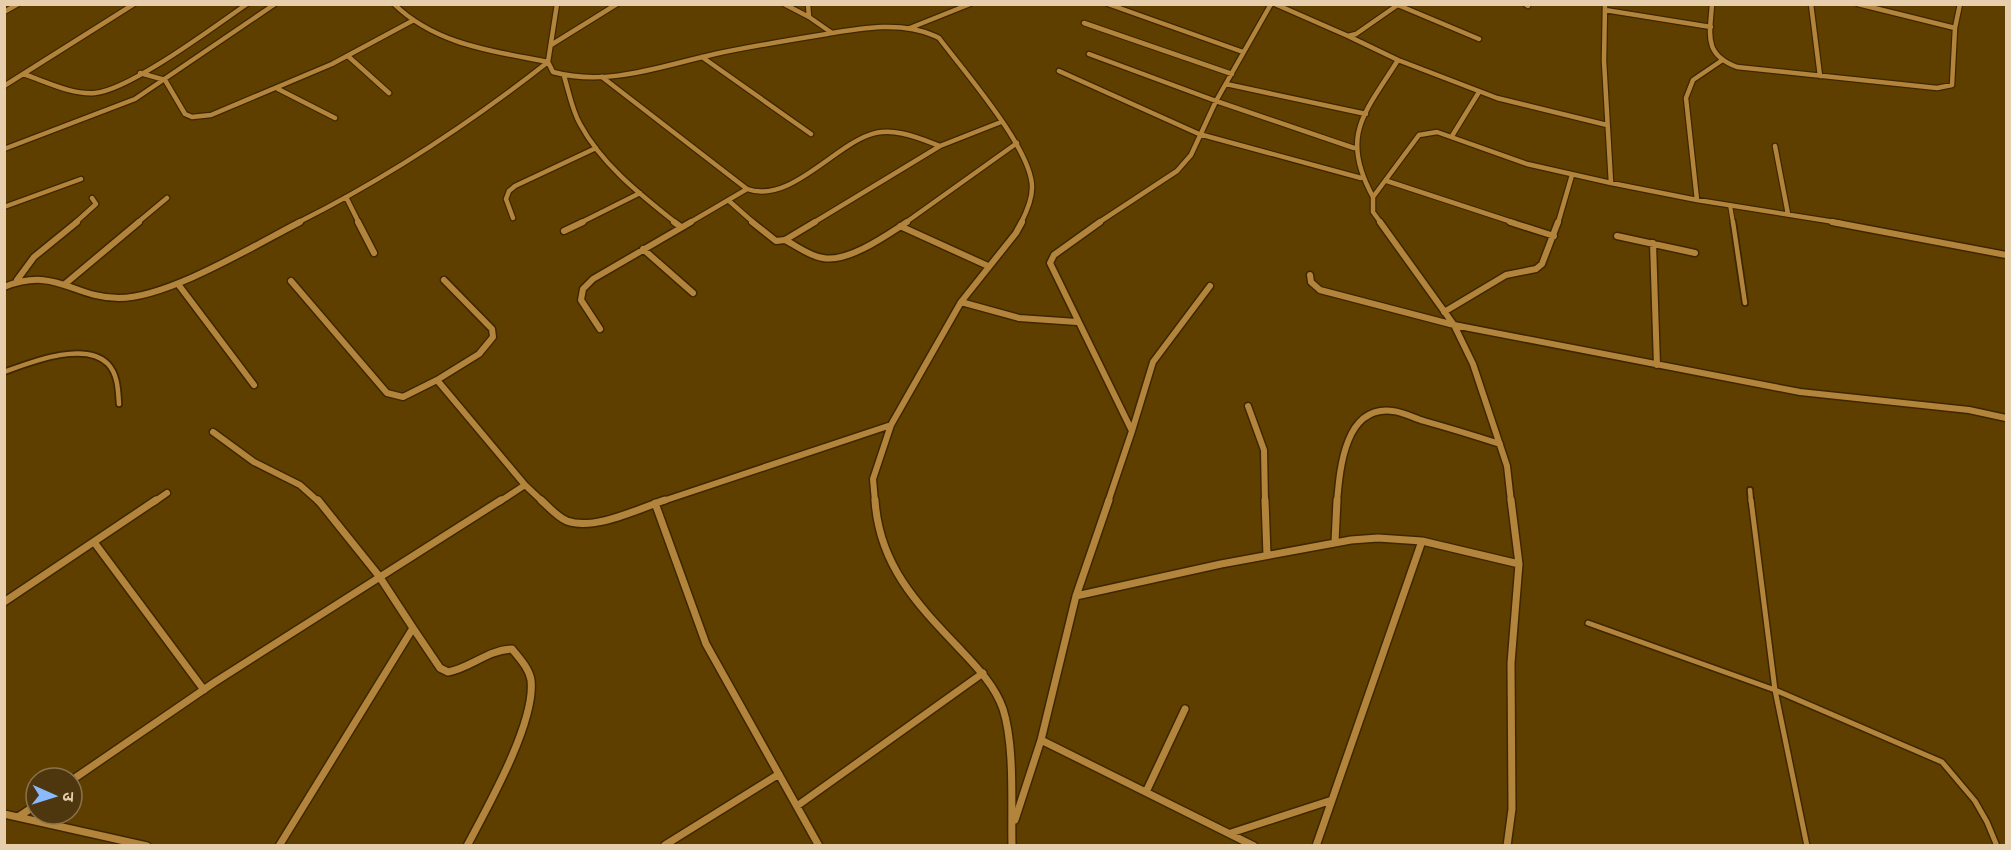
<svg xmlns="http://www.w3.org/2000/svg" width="2011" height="850" viewBox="0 0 2011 850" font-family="Mulish,'Noto Sans Devanagari',sans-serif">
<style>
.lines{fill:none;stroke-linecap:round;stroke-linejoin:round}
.service-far2-casing{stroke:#3e2700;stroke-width:6}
.service-far1-casing{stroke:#3e2700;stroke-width:8}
.service-casing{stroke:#3e2700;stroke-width:8}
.minor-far2-casing{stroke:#3e2700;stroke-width:7}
.minor-far1-casing{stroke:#3e2700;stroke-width:9}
.minor-casing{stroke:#3e2700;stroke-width:10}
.service-far2{stroke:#b2843c;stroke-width:4}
.service-far1{stroke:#b2843c;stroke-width:4.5}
.service{stroke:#b2843c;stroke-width:5}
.minor-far2{stroke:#b2843c;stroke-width:4.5}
.minor-far1{stroke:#b2843c;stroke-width:6}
.minor{stroke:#b2843c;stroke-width:7}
</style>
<rect width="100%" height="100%" fill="#5f3f00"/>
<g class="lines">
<defs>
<path id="service-far2" d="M1730,205l3,18"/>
<path id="service-far1" d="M1733,222l12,81
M4,372c25,-9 81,-32 104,-8 10,11 10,26 11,40
M1750,490l1,12"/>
<path id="service" d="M1751,500l24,190 32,156
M1588,623l187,67 167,72 33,39 12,21 10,24"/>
<path id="minor-far2" d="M394,4c42,41 99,47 154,58
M557,4l-9,58 5,10c55,15 108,-6 162,-18 37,-8 75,-14 112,-20 35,-6 75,-13 108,2l4,2c24,32 94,112 93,150 0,11 -6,25 -11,35
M784,4l25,13 23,16
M808,4l1,13
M1108,4l135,48
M1275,4l73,32 8,-2 43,-30
M1525,4l3,2
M1605,4l-1,57 7,122
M1712,4c-2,31 -9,50 25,63l200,21 15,-3 3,-57 5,-24
M1811,4l9,72
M1858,4l97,24
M1398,5l81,34
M1605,10l106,17
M4,12l14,-8
M1084,23l148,51
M910,28l60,-24
M1348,36l50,24 99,38 110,27
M551,45l66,-41
M1089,54l127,47 138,47
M349,57l40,36
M702,57l109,77
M1059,71l140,63 162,44
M140,73l25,7 20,34 7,3 19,-2 121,-51 80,-43
M23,74c22,7 48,21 72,19 35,-3 120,-67 152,-89
M564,76c5,16 8,34 16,48 22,41 61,71 96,99
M602,77l145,112
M1226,84l140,30
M4,86l130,-82
M278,89l57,29
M1452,136l27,-44
M1775,146l13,68
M4,149l131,-50 140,-95
M1387,181l128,42
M346,197l13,26
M1373,197c-34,-62 -8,-84 25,-137
M728,200l26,23
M1697,200l-11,-102 7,-18 28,-19
M4,207l77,-28
M513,218l-7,-19 3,-8 6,-5 81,-38
M75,223l21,-19 -4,-6
M137,223l30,-25
M297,223c90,-45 172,-99 251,-161
M580,223l60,-30
M689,223l58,-34c42,15 85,-41 122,-54 23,-9 50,3 71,11
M813,223l127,-77 61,-24
M905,223l112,-80
M1098,223l79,-52 14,-16 25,-54 55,-97
M1381,223l-8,-11v-15l46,-62 18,-3 90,32 84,19 86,17 144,23
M1558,223l14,-48"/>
<path id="minor-far1" d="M358,222l16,31
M674,222l7,5
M752,222l24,19 9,-1 30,-18
M1100,222l-46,33 -4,8 82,168 -24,71
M1380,222l74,103 19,39 34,102 4,36
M1510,222l44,14
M1832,222l174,33
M900,226l88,40
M564,231l19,-9
M1617,236l78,17
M785,240c12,6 24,16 38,18 25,5 64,-23 84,-36
M1653,243l4,122
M643,249l50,44
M1310,275l1,7 9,8 134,35 346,67 169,18 37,8
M17,280l17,-23 43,-35
M444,280l48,49 1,8 -14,17 -42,26 88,105 18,17
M291,281l96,112 16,4 34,-17
M65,284l74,-62
M178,284l76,101
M4,287c53,-21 68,11 115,11 49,0 136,-53 181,-76
M961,302l58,16 58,4
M1444,312l62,-37 30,-6 6,-5 16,-42
M600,329l-19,-29 2,-11 10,-10 98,-57
M1248,406l16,44 1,52
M1132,431l21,-69 57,-76
M213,432l41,30 46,23 19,17
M154,502l13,-9
M499,502l26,-17
M660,502l231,-77
M875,502l-2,-23 18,-54 70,-123 55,-69 6,-11
M1337,502c3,-35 8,-97 56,-91 10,1 21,7 31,10 25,7 51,15 76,23"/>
<path id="minor" d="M541,500c8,7 16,17 26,21 27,10 71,-12 98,-21
M875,500c4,64 41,103 83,147 17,18 37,38 45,62 12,37 8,97 9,137
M1265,500l2,55
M655,503l51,141 113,202
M94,542l110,148
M1335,542l2,-42
M1076,596l145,-32 130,-24 27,-2 44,3 97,23 -8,-64
M4,602l152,-102
M413,628l27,40 8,4c23,-4 39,-22 64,-23 7,9 17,19 19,31 5,42 -44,128 -64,166
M1041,740l213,106
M72,780l143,-98 286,-182
M1146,792l39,-83
M797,806l186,-133
M4,814l143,32
M18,817l18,-12
M1015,820l26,-80 35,-144 33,-96
M1231,833l101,-33
M665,845l114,-71
M279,846l134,-218 -34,-52 -61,-76
M1316,846l106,-305
M1507,846l5,-37 -1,-146 8,-99"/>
</defs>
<use href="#service-far2" class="service-far2-casing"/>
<use href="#service-far1" class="service-far1-casing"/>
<use href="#service" class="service-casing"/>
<use href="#minor-far2" class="minor-far2-casing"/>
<use href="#minor-far1" class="minor-far1-casing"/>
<use href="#minor" class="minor-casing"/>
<use href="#service-far2" class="service-far2"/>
<use href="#service-far1" class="service-far1"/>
<use href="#service" class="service"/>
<use href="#minor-far2" class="minor-far2"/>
<use href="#minor-far1" class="minor-far1"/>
<use href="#minor" class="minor"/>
</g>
<rect width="2011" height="850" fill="none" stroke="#e7cfad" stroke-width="12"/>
<g transform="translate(54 796) rotate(93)"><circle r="28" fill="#4e360f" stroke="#8b734e" stroke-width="1.5"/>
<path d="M0-4.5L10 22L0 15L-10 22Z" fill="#89bafc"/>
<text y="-9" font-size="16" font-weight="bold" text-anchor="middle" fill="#e7cfad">उ</text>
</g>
</svg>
